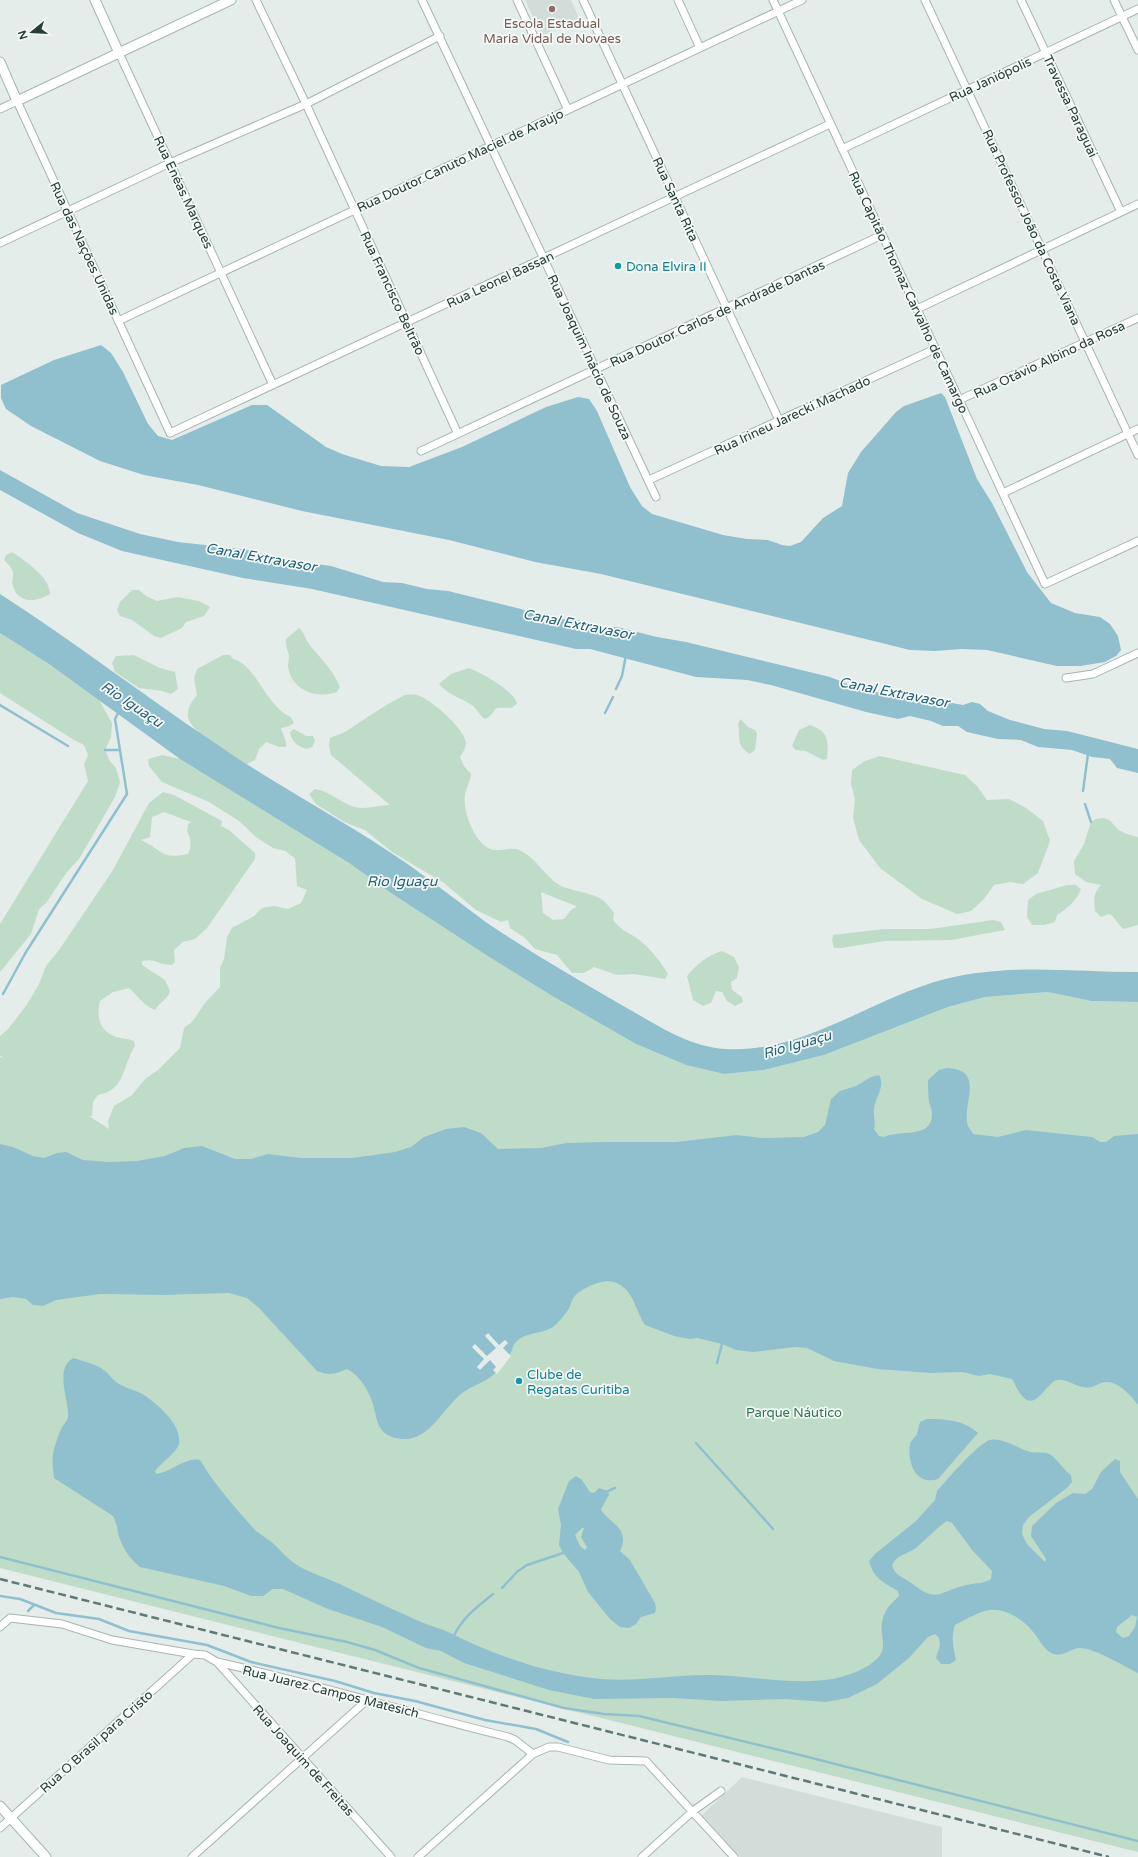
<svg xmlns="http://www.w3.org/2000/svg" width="1138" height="1857" viewBox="0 0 1138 1857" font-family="'Varela Round',sans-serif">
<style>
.built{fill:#d2ddd9}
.green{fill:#bfdcc9;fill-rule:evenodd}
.water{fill:#90c0ce;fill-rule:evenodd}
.pier{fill:#e4edea}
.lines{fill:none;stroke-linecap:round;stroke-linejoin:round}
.stream{stroke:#90c0ce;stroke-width:2.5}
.minor-casing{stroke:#a7b5b1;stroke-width:9}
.tertiary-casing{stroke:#a7b5b1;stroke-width:11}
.minor{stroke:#fff;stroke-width:7}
.tertiary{stroke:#fff;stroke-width:9}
.rail{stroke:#5f7974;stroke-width:2.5;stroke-dasharray:8 4;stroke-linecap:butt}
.education-dot{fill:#8d6e63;stroke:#f5f9f7;stroke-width:1.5}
.culture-dot{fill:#0f9aa8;stroke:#f5f9f7;stroke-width:1.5}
.labels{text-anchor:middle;stroke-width:3.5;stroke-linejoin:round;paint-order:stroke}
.education-label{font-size:13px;fill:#785e54;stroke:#f5f9f7}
.street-label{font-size:13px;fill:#253e39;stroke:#f5f9f7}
.culture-label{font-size:13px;fill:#0d838f;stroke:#f5f9f7;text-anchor:start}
.park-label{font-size:13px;fill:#31724f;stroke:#f5f9f7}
.water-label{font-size:14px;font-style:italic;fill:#226276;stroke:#f5f9f7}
</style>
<rect width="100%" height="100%" fill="#e4edea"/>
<path class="built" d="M525,0h46l8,18 -37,18z
M742,1777l200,50v30h-202l-38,-42z"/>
<path class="green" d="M12,552c13,9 38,25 38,42 -10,6 -24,10 -33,0 -3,-3 -4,-9 -5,-12 3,-11 0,-14 -8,-22l2,-5z
M132,590h7l7,6 11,5 21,-4 21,4 11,6 -6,9 -18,6 -4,6 -21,10 -7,-2 -22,-16 -12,-4 -3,-6 3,-8z
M299,628c5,4 6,10 10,16 11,14 24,26 31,43l-3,5c-20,7 -46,-1 -49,-26 0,-3 1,-6 1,-10 -1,-6 -4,-11 -3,-17z
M0,633l49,31 50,36 13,23 -1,14 -6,13 4,10 7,8 4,14 -5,15 -36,62 -12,13 -21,31 -7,6 -8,25 -31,38v-48l88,-143 -4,-17 4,-9 -4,-10 -10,-5 -74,-47z
M134,655l26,13 15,4 3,17 -7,5 -9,-3 -23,-3 -24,-16 -3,-9 4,-7z
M223,655h7l3,4c23,5 33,48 58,58l3,6 -5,3 -8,2 5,14v5h-7l-13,-5 -7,7 -4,11 -8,4c-14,-9 -60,-32 -59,-49 0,-9 4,-14 9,-20l-3,-17 3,-9z
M469,668c12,5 45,22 48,36l-6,4c-23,-1 -10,0 -25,11 -6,-2 -8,-9 -13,-13 -11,-8 -25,-11 -34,-22l12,-10z
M405,695c3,0 9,-1 12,0 14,4 47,33 49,48 0,5 -3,9 -6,14l4,9 7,8c-1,8 -5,14 -6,21 -3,16 11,53 29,55 8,1 17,-3 25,0 17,7 26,27 42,36 13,6 32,6 43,15 4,4 7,8 10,12l-1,7c10,12 14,11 25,19 13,10 22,22 30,35l-3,5 -31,-5 -17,1 -23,-8 -10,6h-12l-15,-18 -22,-6 -10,-11 -15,-10 -2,-8 -7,2 -25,-12 -32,-27 -52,-31 -27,-22 -21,-8 -28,-18 -7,-10 6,-5c15,2 25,14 40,18 11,3 23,-2 35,-2l-59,-50 -2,-9 1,-8c5,-3 10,-3 15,-6 20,-13 38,-26 60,-37zM541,892l35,14v1l-5,3 -7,9 -11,1 -10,-7z
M741,719l7,8 7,3 2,4 -2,16 -5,4c-15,-9 -9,-16 -12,-31z
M810,725c20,7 18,16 17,34l-4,1 -17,-9 -10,-1 -4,-4 7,-16z
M294,729l12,7h7l2,5 -3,6 -6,2c-9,-3 -14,-7 -16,-17z
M162,755l18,4 62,37 107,67 42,30 163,104 82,47 50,21 38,9 40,-4 60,-15 124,-48 37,-10 63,-5 43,9 47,1v850l-1138,-284v-511l3,1 -3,-3v-19l8,-7 18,-23 13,-22 7,-18 13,-16 54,-80 36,-67 14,-11 11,3 48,26 -1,5 8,4 26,23v6l-48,69 -12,11 -12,3 -9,8 1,12 -3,3c-14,0 -16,-7 -30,-4v4l23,15 5,11c-2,8 -11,12 -15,19 -11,-4 -17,-14 -26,-22l-16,4 -13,9c-3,13 -2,28 12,34 6,4 15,3 22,6l1,5c-13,20 -9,44 -37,49l-5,7 -1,14h-3l20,13 -1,-8 6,-15 18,-11 13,-16 13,-9 22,-22 4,-20 8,-6 13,-19 15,-16v-19l4,-9 3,-22 5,-9 22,-12 8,-8 12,-2 14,3 13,-6 6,-13 -10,-4 -2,-28 -10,-7 -12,-3 -17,-11 -17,-16 -30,-19 -47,-20 -13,-16 -1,-7zM164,812l27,10 -3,2 -1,7c4,8 5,15 1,23 -27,6 -25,-4 -47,-14l9,-3 2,-20z
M880,756l85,19 12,11 10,14 22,-1 17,9 17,13 7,20 -12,32 -15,11 -13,-2 -16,3 -11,15 -12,11 -14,3 -35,-15 -42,-31 -21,-28 -6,-22 2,-19 -4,-15 1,-14 13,-9z
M1104,818c8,2 9,7 15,12 6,4 12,5 19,7v88l-14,4c-7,-4 -8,-12 -15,-15l-8,3 -6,-6c-1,-10 -2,-18 6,-26l-15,-3 -11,-8 -1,-13 10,-17 7,-22 5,-3z
M1067,885h9l5,4c-5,12 -13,19 -24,26l-2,7 -11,3h-12l-5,-8 1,-17 8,-6z
M993,920l8,2 4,8 -54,10 -66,1 -44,7h-7l-2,-8 1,-5 50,-6h48z
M722,951l12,6 5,10 -2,11 -6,4 1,8 10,7 1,5 -8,4 -8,-5 -5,-9 -6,-1 -5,12 -8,3 -10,-6 -6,-24c9,-11 21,-21 35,-25z"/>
<path class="water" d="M101,345l10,8 12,19 25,52 10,12 14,4 80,-35h15l59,42 16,7 39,12 28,1 53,-20 84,-40 32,-10 11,2 8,12 33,76 12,19 10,8 71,21 24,4 21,1 14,5 8,1 11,-4 22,-24 19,-12 6,-33 13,-21 35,-40 8,-6 37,-13 4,4 32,82 15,24 35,69 24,31 24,10 25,4 10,7 8,12 3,14 -5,6 -11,6 -25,4h-23l-70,-16 -26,-1 -26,2 -25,-1 -309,-76 -66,-12 -86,-22 -147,-29 -104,-26 -54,-10 -44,-14 -69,-35 -25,-17 -5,-11v-13l53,-25z
M0,470l77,43 63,21 38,8 71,8 32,9 50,7 52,16 19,1 25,6 21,2 73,18 24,9 33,2 17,7h22l40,10 29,5 144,35 28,11 17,4 39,4 49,9 9,-3 8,2 8,7 22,9 34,9 23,2 71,18v24l-21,-5 -7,-9 -18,-2 -20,-7 -34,-3 -17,-7 -23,-1 -31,-7 -9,-6h-15l-12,-5 -21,-5 -12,3 -32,-7 -95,-27 -24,-5 -51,-3 -106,-28h-14l-264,-60 -69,-11 -121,-27 -44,-18 -78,-43z
M0,594c75,48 144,102 218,151 62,43 129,77 191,120 27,19 52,39 78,58 45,30 91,57 138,84 33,18 61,39 100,42 79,5 146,-51 220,-70 65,-16 127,-7 193,-7v30l-47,-1 -43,-9 -63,5 -37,10 -124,48 -60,15 -40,4 -38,-9 -50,-21 -82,-47 -63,-39 -100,-65 -42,-30 -169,-104 -131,-95 -49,-31z
M946,1068c41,1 15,36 22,58 1,2 4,5 5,8l25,3 28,-7 66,7 8,5h6l8,-6 24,-2v271c-8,-11 -23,-27 -37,-22 -7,3 -11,6 -18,4 -8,-1 -18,-9 -26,-7 -12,3 -22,36 -38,12 -3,-4 -4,-9 -7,-13l-22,-5 -11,2 -17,-4 -32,1 -53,-4 -43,-8 -27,-13 -12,-1 -42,5 -17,-2 -14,-6 -25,-6 -7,1 -16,-3 -29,-11c-10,-15 -11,-36 -31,-43 -11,-4 -34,7 -40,15 -3,4 -3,8 -5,11 -3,6 -11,15 -16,19 -11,7 -27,5 -36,14 -5,4 -4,9 -7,13 -4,7 -11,16 -17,21 -9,8 -22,11 -32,19 -21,17 -34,54 -69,43 -14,-5 -15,-17 -18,-29 -4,-15 -13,-32 -27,-39 -11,5 -18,7 -30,2l-58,-63 -12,-10 -18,-5 -65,2 -64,-1 -44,6 -13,6 -10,-1 -7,-6 -13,-2 -13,2v-155l13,3 20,9 11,2 13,-5 9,-1 17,8 25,2 29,-1 28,-5 19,-8 18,-2 33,13h16l17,-5 33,4h51l43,-6 16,-5 13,-10 22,-8 18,-2 17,6 17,16 43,-1 26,-5 36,-1h73l61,-7 25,3 42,-1 14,-5 7,-7 6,-26 9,-8 16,-5 15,-9 8,-2c7,12 -4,22 -5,34 -1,7 2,13 0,20l5,7 5,1c15,-8 48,3 48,-23 0,-4 -2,-9 -3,-12 -1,-8 -1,-15 -1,-22l11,-10z
M74,1358c11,4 23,6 31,13 4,3 7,8 11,11 8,6 20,8 28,13 14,10 38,29 35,49 -2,8 -18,19 -24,27l1,3c16,-2 29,-17 44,-14 13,23 38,51 56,71 6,5 14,9 20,15 6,6 11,12 18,17 12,9 37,16 52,24 25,12 50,24 75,35 9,4 19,6 27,10 48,24 100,42 154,47 37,3 74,-5 111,-4 47,1 109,17 151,-7 33,-18 11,-29 20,-53 3,-8 9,-13 15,-19l-1,-5c-15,-9 -24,-12 -29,-30l6,-7 41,-33 19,-21 2,-9c10,-11 40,-47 53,-51 12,-3 29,9 41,12 5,1 11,0 16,1 10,4 15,16 24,22l1,7 -4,5 -39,30 -6,8 -1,9 5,10 18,18 1,-3 -15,-23 1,-10 24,-23 17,-10 12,1 7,-5 9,-17 14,-13 5,2v11l18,27v174c-15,-7 -43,-25 -58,-25 -9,0 -16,9 -26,6 -8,-2 -13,-11 -17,-17 -10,-15 -29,-29 -48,-27 -11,2 -24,10 -34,15 -4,12 -2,22 1,35l-6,4h-9l-5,-6 4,-13 -1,-7 -4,-4 -7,3 -19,21 -32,26 -29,14 -22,4 -42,-3 -63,2 -48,-3 -79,1 -45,-9 -85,-27 -23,-12 -15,-3 -44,-21 -54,-18 -45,-20h-10l-10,7h-12l-27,-10 -84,-19c-10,-8 -16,-17 -21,-30 -2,-8 -2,-14 -6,-21l-59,-38c-1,-8 -2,-18 -1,-25 2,-7 5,-18 8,-24 4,-7 8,-8 7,-17 -1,-15 -13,-46 6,-54zM947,1521l5,2 21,28 19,20 -1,8c-10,6 -14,3 -24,6 -30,6 -28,20 -57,-3 -7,-5 -14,-6 -18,-16 5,-13 17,-11 26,-20 10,-8 18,-18 29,-25zM1132,1615l5,2 -2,10 -6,9 -6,2 -7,-6 1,-5z
M927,1419c18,0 37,1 51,14l-40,46c-22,7 -31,-16 -28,-35 1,-4 5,-6 7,-10 1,-4 2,-8 3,-12z
M576,1476l6,4 8,12 4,1 5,-5 9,3 1,4 -8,14c5,12 23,15 22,33 0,3 -2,6 -3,9l10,9 25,43 1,5 -1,5 -14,4 -5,7 -7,4 -9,-1 -10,-8 -22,-27 -9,-20 -16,-19 -4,-8 2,-20 -3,-16 11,-28zM582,1528h2l-3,9 6,10 -2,3 -5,-4 -5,-11z"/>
<path class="pier" d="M488,1333l11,12 6,-5 3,3 -5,5 8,8 -14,18 -4,-4 3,-3 -6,-7 -10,10 -3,-3 7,-8 -12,-12 3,-3 12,12 9,-8 -11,-12z"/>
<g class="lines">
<path class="stream" d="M616,689l6,-13 4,-21
M0,705l68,41
M605,713l8,-16
M105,750h14
M1083,791l5,-37
M1085,804l6,18
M3,994l23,-42 101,-158 -12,-75 4,-8
M717,1363l5,-19
M696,1443l77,86
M608,1491l7,-3
M0,1557l279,71 68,14 28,8 44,18 145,40 40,6 35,2 157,38 342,87
M502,1588l16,-17 9,-6 36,-12
M0,1596l20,3 36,14 43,6 30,12 78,14 44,17 84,19 39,12 41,8 70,19 51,9 32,13
M28,1611l6,-6
M454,1636c8,-18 24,-30 39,-42"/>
<defs>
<path id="minor" d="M256,0l50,104 152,330
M422,0l234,497
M517,0l51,110
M583,0l196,420
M678,0l22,48
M773,0l272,584 93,-43
M925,0l213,455
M1021,0l100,212
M1114,0l24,50
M119,53l154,332
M0,109l17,-8 153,332 660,-309
M842,149l296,-140
M0,243l170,-80 136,-59 134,-68
M917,309l221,-105
M118,321l684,-321
M959,400l179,-82
M421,451l461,-216
M649,480l286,-131
M1003,493l135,-64
M1066,678l27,-4 45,-21
M0,1627l10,-9 52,6 50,16 81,14 12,1 12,7c98,22 193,51 291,75l7,3 18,14 16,-7h9l51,13 37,1 88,96
M217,1662l174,195
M0,1828l193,-174
M192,1857l174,-156
M418,1857l115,-103
M642,1857l51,-46 28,-20"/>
<path id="tertiary" d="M95,0l24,53
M0,62l17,39 214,-101
M0,1806l46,51"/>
</defs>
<use href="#minor" class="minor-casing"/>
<use href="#tertiary" class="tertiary-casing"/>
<use href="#minor" class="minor"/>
<use href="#tertiary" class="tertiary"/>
<path class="rail" d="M0,1579l1109,278"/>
</g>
<circle class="education-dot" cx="552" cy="9" r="4"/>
<g class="culture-dot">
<circle cx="618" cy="266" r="4"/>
<circle cx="519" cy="1381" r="4"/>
</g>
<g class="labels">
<g class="education-label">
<text x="552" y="28">Escola Estadual<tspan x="552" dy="15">Maria Vidal de Novaes</tspan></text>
</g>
<g class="street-label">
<text transform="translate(990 79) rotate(-25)" y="5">Rua Janiópolis</text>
<text transform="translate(1071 106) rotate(65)" y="5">Travessa Paraguai</text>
<text transform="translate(460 160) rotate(-25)" y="5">Rua Doutor Canuto Maciel de Araújo</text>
<text transform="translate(184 192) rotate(65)" y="5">Rua Enéas Marques</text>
<text transform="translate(676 199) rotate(65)" y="5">Rua Santa Rita</text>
<text transform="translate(1032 227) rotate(65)" y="5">Rua Professor João da Costa Viana</text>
<text transform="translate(85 248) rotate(65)" y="5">Rua das Nações Unidas</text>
<text transform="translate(500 279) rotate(-25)" y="5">Rua Leonel Bassan</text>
<text transform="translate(909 292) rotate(65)" y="5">Rua Capitão Thomaz Carvalho de Camargo</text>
<text transform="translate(393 293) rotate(65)" y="5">Rua Francisco Beltrão</text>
<text transform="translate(717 313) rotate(-25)" y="5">Rua Doutor Carlos de Andrade Dantas</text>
<text transform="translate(590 357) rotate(65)" y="5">Rua Joaquim Inácio de Souza</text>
<text transform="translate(1049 359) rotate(-25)" y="5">Rua Otávio Albino da Rosa</text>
<text transform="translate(792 415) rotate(-25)" y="5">Rua Irineu Jarecki Machado</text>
<text transform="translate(331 1691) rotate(14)" y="5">Rua Juarez Campos Matesich</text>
<text transform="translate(96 1741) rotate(-42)" y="5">Rua O Brasil para Cristo</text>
<text transform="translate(304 1760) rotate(48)" y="5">Rua Joaquim de Freitas</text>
</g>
<g class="culture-label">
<text x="626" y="271">Dona Elvira II</text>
<text x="527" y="1379">Clube de<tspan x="527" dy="15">Regatas Curitiba</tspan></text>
</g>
<g class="park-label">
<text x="794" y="1417">Parque Náutico</text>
</g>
<g class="water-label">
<text transform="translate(261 557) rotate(10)" y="5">Canal Extravasor</text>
<text transform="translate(578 624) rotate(11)" y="5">Canal Extravasor</text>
<text transform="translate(894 692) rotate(11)" y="5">Canal Extravasor</text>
<text transform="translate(132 704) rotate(34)" y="5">Rio Iguaçu</text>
<text x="402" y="886">Rio Iguaçu</text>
<text transform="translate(797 1044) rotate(-16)" y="5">Rio Iguaçu</text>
</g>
</g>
<g transform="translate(32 32) rotate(252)" stroke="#f5f9f7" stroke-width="3" paint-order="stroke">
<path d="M0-3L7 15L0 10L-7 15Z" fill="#253e39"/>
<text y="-6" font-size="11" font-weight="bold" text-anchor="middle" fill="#253e39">N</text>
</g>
</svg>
